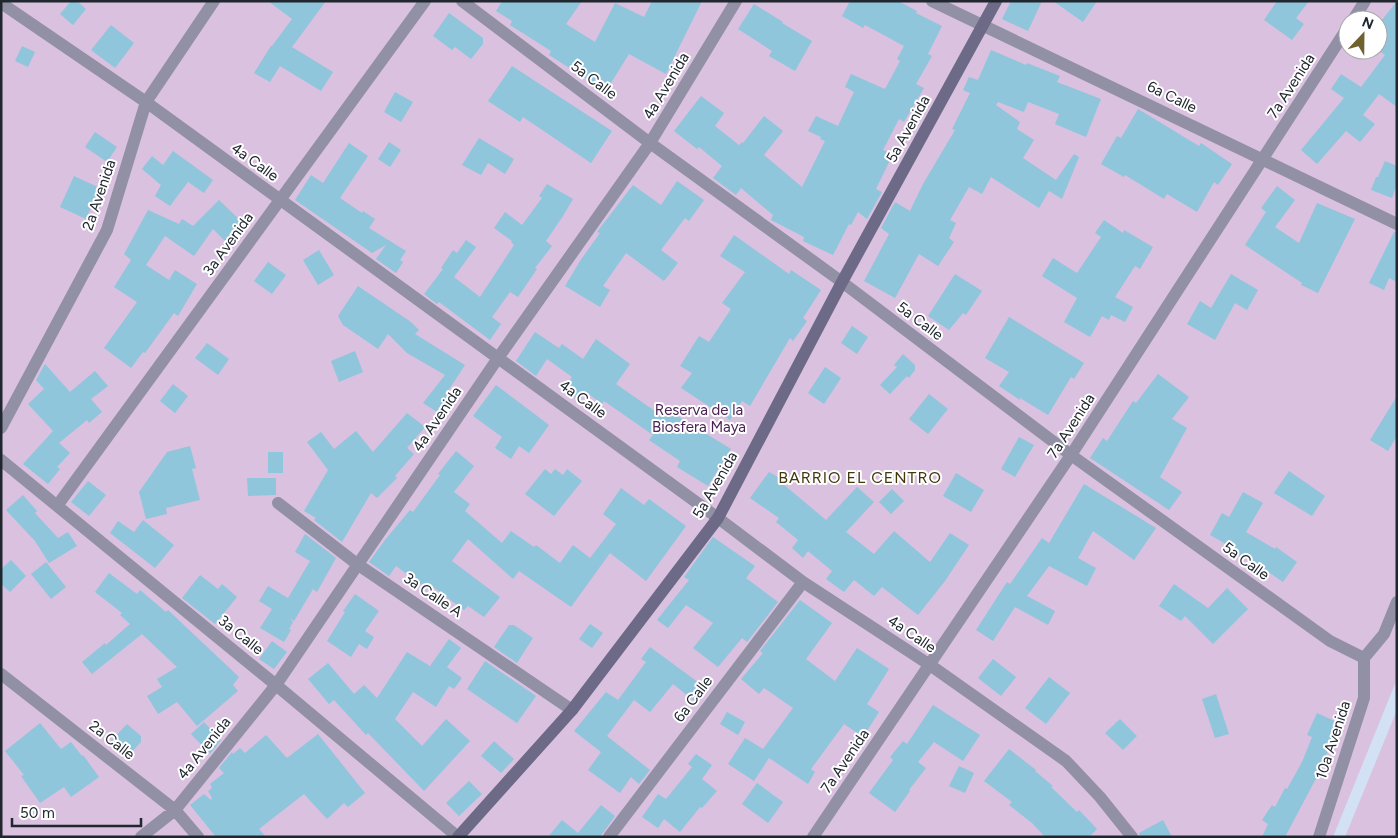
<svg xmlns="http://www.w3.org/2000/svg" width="1398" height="838" viewBox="0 0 1398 838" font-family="Figtree,sans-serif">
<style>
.green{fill:#d9c1df;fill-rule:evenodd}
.building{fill:#8fc6db}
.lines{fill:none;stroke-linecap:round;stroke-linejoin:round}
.street{stroke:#9190a4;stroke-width:12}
.secondary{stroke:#6c6a86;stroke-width:12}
.labels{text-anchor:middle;stroke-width:4;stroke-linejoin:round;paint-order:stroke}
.street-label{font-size:15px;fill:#21272e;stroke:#fff}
.park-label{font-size:15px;fill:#4a2253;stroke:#fff}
.neighbourhood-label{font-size:16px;letter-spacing:1px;fill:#42370d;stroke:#fff}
</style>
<rect width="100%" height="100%" fill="#d3e1f5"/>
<path class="green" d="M1,1h1396v678l-64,158h-1332zM1348,20h30v30h-30z
M1397,710v127h-52z"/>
<path class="building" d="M71,1h6l9,8 -13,16 -13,-11z
M268,1h58l-34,46 41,25 -12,19 -41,-25 -10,16 -16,-9 17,-27h1l20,-27z
M502,1h80l-16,23 29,18 20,-39 29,14 8,-16h50l-36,73 -37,-20 -23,37 -57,-36 2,-4 -41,-26 2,-4 -16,-10z
M850,1h48l19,10 -1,2 26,13 -14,28 4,2 -16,28 8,4 -20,34 -5,-3 -16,31 10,4 -17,35 6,3 -15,27 -9,-7 -7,13 -2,-1 -16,31 -30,-14 1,-4 -33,-17 2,-5 -32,-27 -5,7 -23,-17 9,-12 -23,-19 -2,2 -23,-18 27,-35 23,17 -9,13 24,19 3,-3 1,1 21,-27 19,15 -19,24 38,32 23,-46 -5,-2 1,-2 -13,-6 8,-15 22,10 16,-34 -9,-5 6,-13 34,15 15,-28 -3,-2 7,-13 -39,-21 -2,3 -21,-12z
M1011,1h31l-14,30 -26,-12z
M1053,1h44l-14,21z
M1277,1h32l-13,17 8,6 -12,16 -28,-20z
M1397,1v106l-18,-13 -16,21 12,9 -15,18 -14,-11 -29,33 -16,-14 43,-52 -13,-9 10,-15 20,13 24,-32 -7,-5v-25z
M754,4l29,18 -1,1 30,18 -17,30 -26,-15 3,-5 -34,-22z
M449,13l34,25v6l-12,15 -16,-12 -3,3 -19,-14z
M111,25l23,18 -19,25 -24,-18z
M22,46l13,6 -7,15 -13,-6z
M991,50l35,15 1,-2 33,13 -3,6 44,17 -15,38 -31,-13 4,-10 -31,-12 -4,10 -26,-10 -2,3 24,17 -3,7 17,11 -11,18 33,22 18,-26 5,3 -17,42 -13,-8 -10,17 -48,-31 -9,17 -13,-7 -19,33 6,3 -7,15 5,4 -16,24 -19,-12 -24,44 -31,-17 25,-47 -8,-6 14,-26 15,9 13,-27 32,-54 -3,-1 18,-36 -7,-3 6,-13 9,3z
M512,66l100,65 -21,32 -68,-46 -3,5 -32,-21z
M395,92l18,10 -12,20 -17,-10z
M1138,109l61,37 2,-3 31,21 -14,21 -4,-3 -17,30 -30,-18 -3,5 -39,-24 -1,2 -23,-13 16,-28 4,2z
M95,132l22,15 -10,15 -22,-15z
M479,138l35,21 -9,15 -17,-11 -7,12 -19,-10z
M389,142l12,8 -11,17 -12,-8z
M349,143l19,13 -28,42 22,15 1,-2 12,8 -6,9 37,23 -6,9 3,2 -7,11 -20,-14 10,-14 -14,8 -77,-53 16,-25 12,8z
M173,151l40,29 -9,13 -16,-11 -18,24 -15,-10 6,-11 -19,-16 10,-13 11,9z
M1385,161l12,5v18l-5,14 -21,-8 5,-13h2z
M74,176l26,12 -14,31 -26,-12z
M677,181l27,19 -15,21 -4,-3 -24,32 17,13 -14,18 -38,-28 -23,33 7,4 -10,17 -35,-21 15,-25 20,-28 -3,-1 36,-47 28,20z
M547,184l26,15 -10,17 -17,25 6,5 -17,22 2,1 -19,28 -8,-5 -18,25 9,7 -11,16 -51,-38 -2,2 -13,-10 19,-25 -2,-1 12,-18 4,3 9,-13 10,7 -22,30 26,20 34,-52 -3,-3 1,-1 -18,-13 11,-16 17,13 20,-27 -3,-2z
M1277,186l18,14 -20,27 24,16 18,-40 38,16 -37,74 -17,-8 1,-2 -57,-38 21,-33 -5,-4z
M219,200l25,24 -18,18 -13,-13 -19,27 -29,-20 -19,29 23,15 6,-10 22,14 -19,32 -4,-3 -29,40 -2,-1 -12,16 -27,-20 33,-46 -23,-15 17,-27 -7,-6 24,-44 31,14 3,-5 11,7z
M1104,220l19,13 1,-3 29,17 -13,22 -5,-3 -20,31 18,10 -8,15 -14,-7 -2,5 -7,-4 -12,21 -26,-15 13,-24 -35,-22 11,-18 24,15 24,-36 -6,-4z
M1394,232h3v50l-8,-4 -5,12 -15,-7z
M734,235l55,39 2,-4 30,20 -18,28 4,3 -14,20 -3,-3 -40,68 -8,-5 -12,19 -49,-32 11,-15 -12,-7 19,-30 10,6 22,-33 -9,-6 23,-31 -25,-16z
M319,250l15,25 -16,10 -15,-25z
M268,262l18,13 -14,19 -18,-13z
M955,274l27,17 -16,24 -3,-2 -14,17 -21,-14z
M1231,274l27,16 -11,20 -12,-7 -20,37 -28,-16 13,-23 11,7z
M358,286l53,36 8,8 -4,4 50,31 -19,29 5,4 -9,12 -2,-2 -3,4 -14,-9 22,-28 -38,-22 -19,-19 -10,15 -35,-24 -5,-9z
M1009,317l75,46 -10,16 -3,-2 -23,38 -28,-17v2l-21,-14 10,-14 -24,-14z
M852,326l16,11 -11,17 -16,-11z
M535,332l24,16 3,-4 21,15 13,-20 34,25 -14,20 46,32 4,-7 65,40 -23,37 -31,-19 3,-6 -31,-21 4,-5 -49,-34 -2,3 -16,-12 -7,9 -16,-12 9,-12 -25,-18 -11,17 -20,-15z
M207,343l22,16 -11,16 -23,-17z
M355,351l8,21 -24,10 -8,-21z
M903,354l12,11v5l-6,8 -2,-2 -17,18 -10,-9 17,-18 -3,-2z
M45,364l25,28 25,-21 13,15 -17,13 11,13 -13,11 -2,-3 -28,23 11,10 -13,14 3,2 -12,15 -25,-20 30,-33 -25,-27 16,-15 -8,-9z
M825,367l16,11 -17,26 -16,-11z
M1158,374l31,23 -17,22 15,9 -27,49 22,15 -13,18 -79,-52 13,-20 4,3 26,-40 3,2z
M173,384l15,12 -13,17 -15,-12z
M496,385l53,40 -20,28 -10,-7 -8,13 -16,-11 7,-11 -29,-21z
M929,394l19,15 -20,25 -19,-15z
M1397,396v40l-9,15 -18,-11z
M407,413l18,14 -18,21 7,6 -19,22 2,2 -20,20 -6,-5 -29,49 -28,-22 2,-2 -12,-7 24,-41 -21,-28 14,-10 13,17 22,-18 17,21z
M1019,437l15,8 -19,32 -14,-8z
M190,446l6,22 -4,1 8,31 -34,8 1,6 -21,5 -7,-27 28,-40z
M456,451l18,15 -20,26 16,12 -5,7 37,32 9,-12 23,16 2,-2 24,18 13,-18 17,13 26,-34 -13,-10 18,-26 23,17 5,-6 37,27 -40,55 -36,-28 -39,54 -52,-36 -6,8 -45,-40 -16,22 48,36 -16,20 -16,-11 -4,4 -31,-23 -3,4 -34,-25 -7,10 -20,-14 16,-22 25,-30 3,2 27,-37 -2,-1z
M268,452h15v21h-15z
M545,469l6,5 4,-5 8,6 4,-6 15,12 -28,35 -29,-22z
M1289,471l36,25 -13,20 -38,-23z
M769,472l16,9 -2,3 43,36 31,-33 17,15 -28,30 28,22 20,-23 36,31 20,-29 19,12 -24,36 -27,34 -36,-28 -8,9 -20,-16 -10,12 -18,-13 6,-8 -24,-20 -5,7 -11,-10 6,-8 -22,-18 3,-4 -29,-20z
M956,473l28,17 -13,22 -28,-16z
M247,478h29v17l-28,1z
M88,481l18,14 -17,21 -18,-14z
M1084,484l72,44 -22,32 -41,-29 -15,27 18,10 -9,18 -38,-20 -22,30 28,15 -7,14 -33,-18 -22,34 -17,-11 31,-48 3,2 32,-46 7,5z
M892,489l12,12 -13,13 -12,-12z
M1243,492l20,11 -17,29 29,17 1,-2 21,15 -14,20 -39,-27 -1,4 -12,-7 2,-4 -23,-13 12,-22 7,4z
M23,495l14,16 -2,2 23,25 10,-6 9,14 -28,17 -14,-22 -29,-31z
M143,520l31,25 -19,23 -45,-35 8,-12 16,11z
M305,534l31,24 -19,34 -4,-3 -19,32 -4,-3 3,4 -4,7 2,1 -7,12 -24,-14 12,-19 -13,-8 9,-15 20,12 22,-37 -15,-9z
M713,537l42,29 -9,12 32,24 -31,40 -5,-4 -24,29 -25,-19 20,-25 -27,-18 -18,23 -11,-8 32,-40 -5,-3z
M11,560l15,16 -16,16 -9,-8v-15z
M46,562l20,25 -15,12 -20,-25z
M109,573l28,21 3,-4 26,22 2,-2 71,67 -6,8 5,6 -41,35 -20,-24 -19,12 -11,-18 15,-9 -5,-8 20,-12 -35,-33 -50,40 -10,-12 23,-19 1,2 24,-21 -10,-9 2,-2 -27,-21z
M200,575l18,14 4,-5 15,13 -22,27 -33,-26z
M1174,584l34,24 19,-20 21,21 -35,35 -28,-28 -4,5 -22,-15z
M355,594l24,17 -14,20 9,6 -7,12 -8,-5 -8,13 -24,-16 18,-29 -2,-1z
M800,600l32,23 -26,36 29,22 22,-33 32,21 -22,35 12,8 -16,25 -19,-13 -33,45 4,3 -7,12 -39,-26 -15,23 -26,-17 17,-26 18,11 30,-41 -29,-20 -5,6 -18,-15 22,-26 -3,-2z
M590,624l13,9 -11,15 -13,-9z
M509,625h5l19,13 -16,25 -23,-16z
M449,639l12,9 -14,19 15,11 -8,11 -5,-3 -13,21 -23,-15 -18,27 27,27 24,-27 24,22 -46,50 -56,-58 -2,2 -32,-35 -5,4 -21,-25 20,-16 26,31 10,-9 13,13 30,-46 23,14z
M272,641l15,11 -13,17 -15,-10z
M650,647l56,41 -1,1 -9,13 -23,-18 -23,28 -16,-12 -27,36 43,34 -11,14 -8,-7 -11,16 -32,-23 13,-18 -27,-21 32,-39 12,8 28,-38 -5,-3z
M993,659l23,18 -15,19 -23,-18z
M485,661l51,35 -19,27 -50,-34z
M1049,677l21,16 -24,31 -21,-16z
M1216,694l13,40 -14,4 -13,-39z
M933,705l47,30 -17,26 -29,-19 -16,20 8,6 -17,22 1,1 -15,21 -26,-19 24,-33 -3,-3 13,-16 4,3z
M727,712l18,10 -7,13 -18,-11z
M1317,713l22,10 -19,48 -35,66h-23l6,-13 -6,-4 10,-15 3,2 10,-19 2,1 15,-27 10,-25 -5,-2z
M1120,719l17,17 -14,14 -18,-17z
M204,722l17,18 -11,14 -19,-20z
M40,723l21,26 10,-7 11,14 1,-1 16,22 -28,20 -7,-10 -24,16 -19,-27 3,-1 -19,-24z
M127,724l14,12v6l-16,17 -17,-15z
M318,734l47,59 -17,14 -4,-4 -17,16 -23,-25 -45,35 7,8h-50l-26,-32 14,-11 7,6 1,-2 -4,-7 4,-3 -2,-4 14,-11 -5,-5 13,-16 1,2 7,-6 5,5 21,-18 21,23z
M494,741l20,18 -13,14 -20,-17z
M1009,749l27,21 -1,1 18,15 -2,1 26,25 2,-2 18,19 -8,8h-44l-13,-14 -23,-18 3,-3 -28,-21z
M696,754l16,11 -10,14 15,12 -15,17 -2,-1 -20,25 -16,-13 -6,9 -16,-11 16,-23 8,5 26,-32 -4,-3z
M959,766l15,7 -9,20 -16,-7z
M469,781l13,13 -23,22 -13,-13z
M757,783l26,19 -15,21 -26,-19z
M601,805l14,11 -15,21h-52l14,-17 16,13z
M1163,820l9,17h-32l-1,-4z"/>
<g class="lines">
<path class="street" d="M462,1l188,142 192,139 229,173 259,186 34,17
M932,1l465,223
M1,3l145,99 572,416 85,64 127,83 136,96 34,36 32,40
M1353,20l12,-19
M1,428l106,-198 39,-128 68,-101
M1,460l275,225 182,152
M278,503l79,61 215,146
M57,506l368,-505
M1,674l174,136 23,27
M141,837l34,-27 101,-125 222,-327 152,-215 86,-142
M609,837l194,-255
M813,837l258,-382 277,-428
M1319,837l45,-139v-40l20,-24 13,-32"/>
<path class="secondary" d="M458,837l114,-127 146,-192 124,-236 154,-281"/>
</g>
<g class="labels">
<g class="street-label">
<text transform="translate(594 80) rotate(37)" y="5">5a Calle</text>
<text transform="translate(666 86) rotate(-59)" y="5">4a Avenida</text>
<text transform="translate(1291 86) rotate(-57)" y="5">7a Avenida</text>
<text transform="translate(1172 97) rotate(26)" y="5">6a Calle</text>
<text transform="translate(908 129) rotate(-61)" y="5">5a Avenida</text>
<text transform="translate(255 162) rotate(36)" y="5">4a Calle</text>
<text transform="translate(99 195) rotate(-71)" y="5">2a Avenida</text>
<text transform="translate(228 244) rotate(-54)" y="5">3a Avenida</text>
<text transform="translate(920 321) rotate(37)" y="5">5a Calle</text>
<text transform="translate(583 399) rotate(36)" y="5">4a Calle</text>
<text transform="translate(437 419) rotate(-56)" y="5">4a Avenida</text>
<text transform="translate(1071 426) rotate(-57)" y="5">7a Avenida</text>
<text transform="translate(715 485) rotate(-60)" y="5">5a Avenida</text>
<text transform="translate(1246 561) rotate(36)" y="5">5a Calle</text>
<text transform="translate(433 595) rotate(34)" y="5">3a Calle A</text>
<text transform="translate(912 634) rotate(34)" y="5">4a Calle</text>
<text transform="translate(241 635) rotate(39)" y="5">3a Calle</text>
<text transform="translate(693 699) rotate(-53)" y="5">6a Calle</text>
<text transform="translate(112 740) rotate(38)" y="5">2a Calle</text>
<text transform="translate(1333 740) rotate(-72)" y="5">10a Avenida</text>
<text transform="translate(204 748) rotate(-51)" y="5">4a Avenida</text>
<text transform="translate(845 761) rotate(-56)" y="5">7a Avenida</text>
</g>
<g class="park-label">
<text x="699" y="415">Reserva de la<tspan x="699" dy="17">Biosfera Maya</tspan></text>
</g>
<g class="neighbourhood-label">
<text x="860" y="483">BARRIO EL CENTRO</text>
</g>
</g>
<rect width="1398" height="838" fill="none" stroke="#21272e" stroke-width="5"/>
<g transform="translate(1363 35) rotate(22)"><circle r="24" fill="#ffffff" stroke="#a6a9ab"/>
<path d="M0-4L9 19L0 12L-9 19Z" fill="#6f622f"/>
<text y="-8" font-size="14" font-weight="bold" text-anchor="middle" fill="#21272e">N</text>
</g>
<path d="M12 818v8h129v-8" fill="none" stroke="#21272e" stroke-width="2.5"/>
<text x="20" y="818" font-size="15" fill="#21272e" stroke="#ffffff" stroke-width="4" paint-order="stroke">50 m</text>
</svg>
